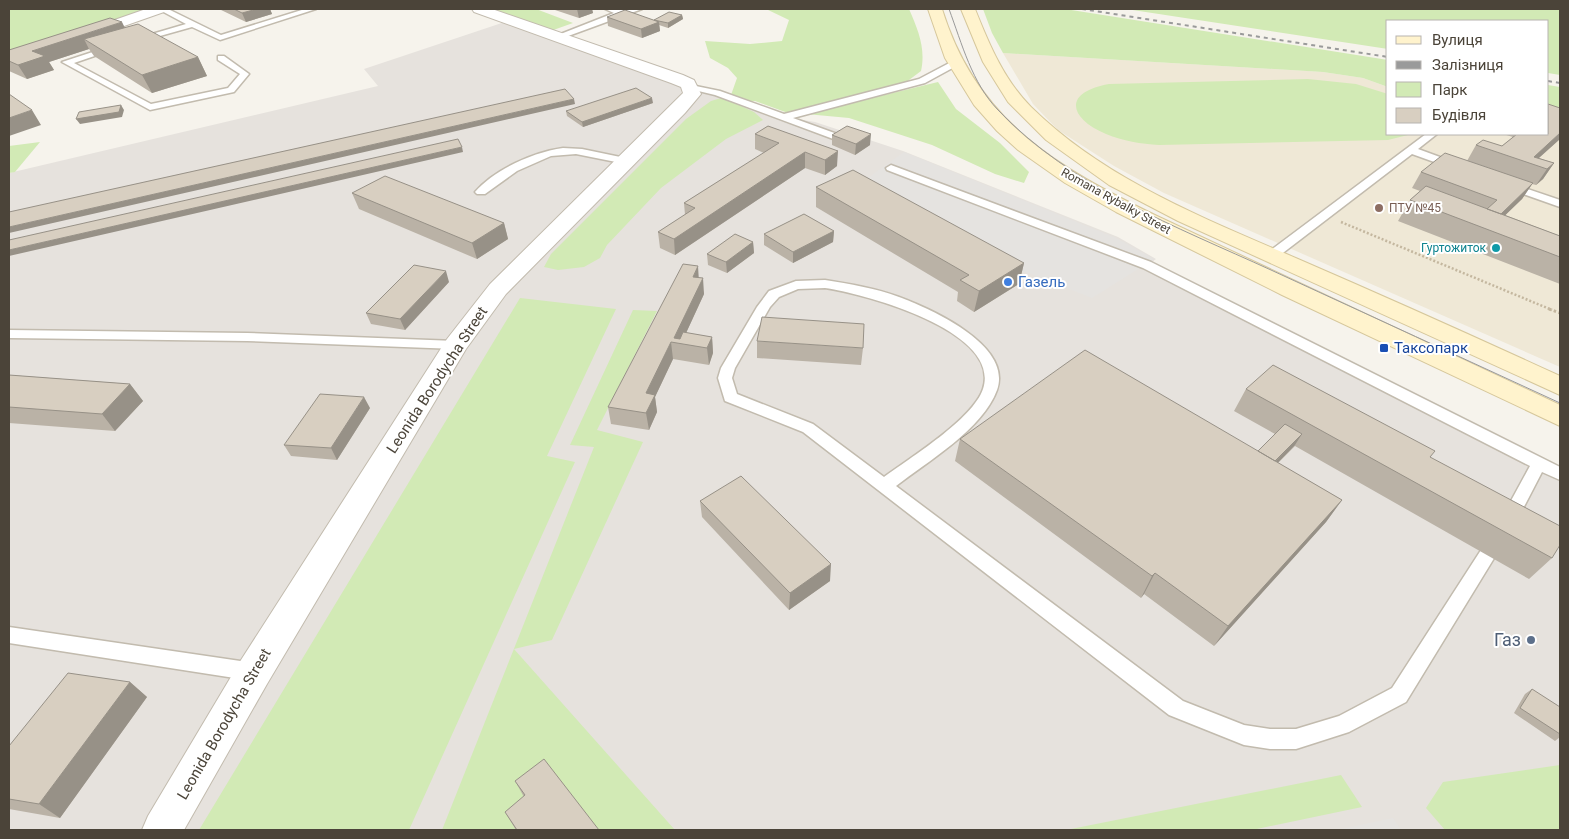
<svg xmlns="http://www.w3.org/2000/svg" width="1569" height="839" viewBox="0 0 1569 839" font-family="Roboto,sans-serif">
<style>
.industrial{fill:#e6e2dd}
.education{fill:#efe8d6}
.green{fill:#d2eab5}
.parking{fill:#e5e3e0}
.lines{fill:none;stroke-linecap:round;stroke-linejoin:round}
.lane-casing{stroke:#c2bbae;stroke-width:3}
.street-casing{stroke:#c2bbae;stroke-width:2}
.secondary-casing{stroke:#d6c79b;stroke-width:2}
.path-far1{stroke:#c4b79f;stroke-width:2.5;stroke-dasharray:2 2;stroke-linecap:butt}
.path{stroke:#c4b79f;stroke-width:3;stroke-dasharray:2.5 2.5;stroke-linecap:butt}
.lane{fill:#fff;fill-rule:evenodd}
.street{fill:#fff;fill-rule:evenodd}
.secondary{fill:#fff3cd;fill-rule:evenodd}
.tram{stroke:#9a9a9a;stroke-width:1}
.rail{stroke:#9a9a9a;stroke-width:2;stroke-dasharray:4 4;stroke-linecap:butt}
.wall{fill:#bab2a6}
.shaded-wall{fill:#979187}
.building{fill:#d8cfc1;stroke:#979187}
.education-dot{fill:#8d6e63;stroke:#fff;stroke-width:2}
.culture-dot{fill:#0f9aa8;stroke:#fff;stroke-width:2}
.shop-dot{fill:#3f7fe0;stroke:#fff;stroke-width:2}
.transit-dot{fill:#1a4fb4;stroke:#fff;stroke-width:2}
.service-dot{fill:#5c6f8a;stroke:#fff;stroke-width:2}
.labels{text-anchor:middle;stroke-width:4;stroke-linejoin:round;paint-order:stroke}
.far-street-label{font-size:12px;fill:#4b4439;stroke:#fff}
.far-education-label{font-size:12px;fill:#785e54;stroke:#fff;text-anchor:start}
.far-culture-label{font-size:12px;fill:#0d838f;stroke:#fff;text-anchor:end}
.shop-label{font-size:15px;fill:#366cbe;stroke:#fff;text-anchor:start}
.transit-label{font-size:15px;fill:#164399;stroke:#fff;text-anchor:start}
.street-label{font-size:15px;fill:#4b4439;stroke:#fff}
.near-service-label{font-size:18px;fill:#4e5e75;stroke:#fff;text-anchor:end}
</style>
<rect width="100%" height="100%" fill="#f6f3ec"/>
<path class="industrial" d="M511,20l167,63 4,7 -3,18 12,-20 26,5 68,24 30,5 88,29 215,86 38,22 -8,6 412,209v356h-1551v-657l369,-87 -14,-17z"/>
<path class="education" d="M1003,53l320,19 40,6 25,9v47h160l12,-18v251l-396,-174 -50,-27 -56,-36 -25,-26z"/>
<path class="green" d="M9,9h150l-150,52z
M479,9h57l37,14 -28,10z
M766,9h143c9,21 17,39 12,62l-16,12 -117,30 -33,-12h-13l-1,5 13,6 9,8 -37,19 -65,49 -54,57 -7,13 -16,9 -26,3 -14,-3 7,-13 135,-135 25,-18 20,-6 6,-17 -9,-10 -18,-10 -5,-17 45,3 32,-3 7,-21z
M983,9h82l323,51v27l-25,-9 -40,-6 -320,-19 -11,-20z
M1126,9h434v66l-12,-2v-52h-160v28z
M1308,79l48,5 32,10v40h24l-24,6 -229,5c-18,-1 -36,-4 -53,-11 -39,-17 -42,-42 3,-50z
M938,82l18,27 44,34 29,29 -5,11 -29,-9 -63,-29 -83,-27 -43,-4z
M1548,85l12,2v29l-12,-3z
M40,142l-25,30 -6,1v-27z
M520,298l96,11 -69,147 28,6 -166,368h-210z
M633,310l24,1 -60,119 46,12 -91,198 -38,9 161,181h-233l152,-383 -24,-2z
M1560,765v65h-115l-19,-22 17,-26z
M1341,775l21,32 -110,23h-186z"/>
<path class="parking" d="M904,152l212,86 38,21 -62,39 -79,-31 -155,-82z
M1393,818l8,12h-64z"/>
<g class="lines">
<defs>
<path id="lane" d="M158,9h10l53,26 84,-26h11l-96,31 -28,-13 -57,16v-4l51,-15z
M605,9h37l-82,30 -7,-2 61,-24z
M108,47l7,2 -41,14 77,41 77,-16 12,-14 -22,-14v-4h6l25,18 -15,18 -84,18 -88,-48z
M955,60l3,1v4l-33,18 -132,35 47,17 1,2 -5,3 -121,-45 -29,-7 5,-3 29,6 64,23 135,-35z
M1426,134h11l-19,15 41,15v4h-8l-39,-14 -137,105h-8l-2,-3 2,-3z
M563,148l19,1 48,10 1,2 -5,3 -50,-10 -25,2 -34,15 -32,23h-8l-2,-2c20,-23 59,-40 88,-44z
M891,165l260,97 409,205v13l-18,-8 -28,54 -6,2 -6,-2 -2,-5 30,-55 -387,-198 -256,-98 -1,-2z
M1507,182l53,18v7l-57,-20v-4z
M825,280c25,4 50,8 74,17 32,12 114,48 98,93 -14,39 -70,72 -101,96l287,215 61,24 26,4h26l43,-13 53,-28 89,-138 6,-2 6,2 3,5 -90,147 -57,30 -53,17h-26l-26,-4 -75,-30 -366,-283 -78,-31 -7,-23 3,-10 36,-61 12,-16 27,-10zM825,288c40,6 177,43 158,101 -10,30 -73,69 -99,88l-71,-53 -76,-30 -5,-16 3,-10 35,-61 9,-10 19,-8z
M9,330l238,3 209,8 7,4 -7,4 -209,-8 -238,-3z
M9,627l245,36 7,3 3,6 -3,6 -7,3 -245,-38z"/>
<path id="street" d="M146,9h20l-2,3 -74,26 -5,2 -8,-5 3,-3z
M472,9h20l191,66 11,5 7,14 -16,19 -179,181 -40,55 -199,335 -83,146h-42l6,-14 93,-156 206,-321 43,-55 193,-191 -2,-6 -10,-4 -197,-71z"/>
<path id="secondary" d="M928,9h14c35,113 115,158 215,207l403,189v21l-278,-131 -166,-83 -51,-29 -47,-33 -21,-19 -23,-26 -29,-47z
M961,9h14c14,35 29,71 56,98 74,73 173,111 267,152 88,38 175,77 262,117v19l-382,-174 -69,-36 -63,-45 -38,-38 -25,-40z"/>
</defs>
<use href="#lane" class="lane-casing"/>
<use href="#street" class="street-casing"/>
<use href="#secondary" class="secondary-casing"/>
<path class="path-far1" d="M1341,222l211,88"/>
<path class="path" d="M1549,309l11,4"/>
<use href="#lane" class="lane"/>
<use href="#street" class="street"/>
<use href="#secondary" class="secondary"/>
<path class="tram" d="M949,9c13,35 23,74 49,101 73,77 179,117 273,160 96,44 193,89 289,133"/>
<path class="rail" d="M1082,9l306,48
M1548,81l12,2"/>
</g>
<path class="wall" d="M219,9h51l2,5 -26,8z
M552,9h40l1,4 -14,5z
M682,15l1,4 -15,9 -9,-3 1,6 -18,7 -34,-12 -1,-9 47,3z
M124,27l74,30 9,19 -55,17 -58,-37 -5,-7 -40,13 5,8 -27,9 -18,-8v-21z
M653,103l-70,24 -16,-11 -1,-5z
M1560,108v31l-21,19 15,5 -11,16 -7,6 -4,-1 -10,15 -17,16 55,21v48l-162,-63 12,-21 10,-9 -8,-3 9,-16 46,-11 9,-16 26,1 11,-9 -10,-3h45z
M768,126l69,40 -12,9 -20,-7 -130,87 -15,-7 -2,-16 27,-17 -1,-12 80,-50 -9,-4v-15z
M832,135l38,10 -15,10 -23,-10z
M816,187l208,76 -5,21 -45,28 -17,-11 1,-9 -142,-85z
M352,193l152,30 4,16 -31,20 -118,-50z
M834,231l-1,11 -40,21 -29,-18v-11z
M753,242l1,11 -27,20 -19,-8 -1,-11z
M699,277l5,17 -18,39 26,4 1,16 -4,12 -36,-6 -18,38 2,15 -8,18 -38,-6 -3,-17z
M449,282l-44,48 -34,-6 -5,-11z
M757,341l106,7 -2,17 -104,-7z
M9,375l121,9 13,17 -28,30 -106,-8z
M1246,389l184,68 122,101 -23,21 -234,-133 -17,17 64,37 -16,22 -112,124 -70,-52 -3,4 -186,-137 5,-22 298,12 17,-17 -41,-23z
M370,408l-33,52 -46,-4 -7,-11z
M700,501l130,80 -41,29 -87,-93z
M130,682l17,15 -87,121 -51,-9v-63z
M1532,689l28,45v3l-5,4 -41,-28 11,-19z
M515,781l84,49h-83l-11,-18 19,-15z"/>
<path class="shaded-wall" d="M257,9h13l2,5 -26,8 -4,-9z
M577,9h15l1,4 -14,5z
M682,15l1,4 -15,9v-5z
M122,22l7,14 -45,3 5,10 -40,13 5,8 -27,9 -9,-14 14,-14z
M659,22l1,9 -18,7 -1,-9z
M198,57l9,19 -55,17 -10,-18z
M652,98l1,5 -70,24 -1,-5z
M574,99l1,5 -566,129v-6z
M121,105l3,5 -2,7 -42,7 -4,-5z
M32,110l9,15 -32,11v-18z
M1560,133v6l-28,25 2,-7z
M871,134l-1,11 -15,10 1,-11z
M462,147l1,5 -454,104v-6z
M838,151l-1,15 -12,9v-15z
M805,152v16l-130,87 -1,-16z
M1554,163l-11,16 -7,6 11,-16z
M1533,183l-11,16 -32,31 7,-12z
M504,223l4,16 -31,20 -5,-16z
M834,231l-1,11 -40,21v-11z
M753,242l1,11 -27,20 -1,-11z
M1024,263l-5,21 -45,28 5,-21z
M698,266l1,16 -6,-5z
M446,271l3,11 -44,48 -5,-11z
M703,278l1,16 -23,50 -7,-6z
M712,337l1,16 -4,12 -2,-17z
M671,342l2,17 -18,38 2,15 -8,18 -3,-17v-20z
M130,384l13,17 -28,30 -13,-17z
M364,397l6,11 -33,52 -6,-12z
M1302,434l-7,11 -35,36 7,-11z
M1342,500l-16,22 -112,124 14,-20z
M831,564l-1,17 -41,29 1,-17z
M1155,573l-11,21 -3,4 11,-22z
M130,682l17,15 -87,121 -21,-14z"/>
<path class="building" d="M234,9h23l-15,4z
M625,10l34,12 -18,7 -34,-12z
M669,12l13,3 -14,8 -14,-3z
M110,18l12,4 -90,29 13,5 -27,9 -9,-4v-11z
M138,24l60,33 -56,18 -58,-36z
M636,88l16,10 -70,24 -16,-11z
M565,89l9,10 -565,128v-15z
M9,94l23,16 -23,8z
M1548,104l12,4v25l-26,24 20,6 -7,6 -71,-24 7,-5 19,6 15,-12h31z
M121,105l-2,7 -43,7 3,-7z
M768,126l70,25 -13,9 -20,-8 -131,87 -16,-7 37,-24 -11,-5 95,-60 -24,-9z
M847,126l24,8 -15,10 -24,-9z
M458,139l4,8 -453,103v-10z
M1445,153l88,30 -32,31 -14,-5 10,-9 -76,-28z
M853,170l171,93 -45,28 -19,-11 9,-5 -153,-88z
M385,176l119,47 -32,20 -120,-50z
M1426,186l134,50v21l-150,-57z
M804,214l30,17 -41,21 -29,-18z
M735,234l18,8 -27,20 -19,-8z
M683,264l15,2 -5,11 10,1 -29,60 6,1 3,-7 29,5 -5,11 -36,-6 -25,51 9,2 -9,18 -38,-6z
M414,265l32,6 -46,48 -34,-6z
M762,317l102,7 -1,24 -106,-7z
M1085,350l257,150 -114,126 -73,-53 -3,3 -192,-137z
M1273,365l162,86 -5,6 130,69v19l-8,13 -306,-169z
M9,375l121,9 -28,30 -93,-7z
M320,394l44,3 -33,51 -47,-3z
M1285,424l17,10 -27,27 -17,-10z
M741,476l90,88 -41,29 -90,-92z
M68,673l62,9 -91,122 -30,-5v-53z
M1532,689l28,18v27l-40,-26z
M544,759l55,71h-82l-12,-18 20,-17 -10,-14z"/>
<circle class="education-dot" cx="1379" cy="208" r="5"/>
<circle class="culture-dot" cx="1496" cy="248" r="5"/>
<circle class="shop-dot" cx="1008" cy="282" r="5"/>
<rect class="transit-dot" x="1379" y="343" width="10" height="10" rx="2.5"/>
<circle class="service-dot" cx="1531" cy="640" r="5"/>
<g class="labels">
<g class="far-street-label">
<text transform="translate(1116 201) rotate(29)" y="4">Romana Rybalky Street</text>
</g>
<g class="far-education-label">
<text x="1389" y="212">ПТУ №45</text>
</g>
<g class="far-culture-label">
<text x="1486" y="252">Гуртожиток</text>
</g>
<g class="shop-label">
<text x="1018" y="287">Газель</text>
</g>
<g class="transit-label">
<text x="1394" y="353">Таксопарк</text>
</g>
<g class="street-label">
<text transform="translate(437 380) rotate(-57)" y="5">Leonida Borodycha Street</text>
<text transform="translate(224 724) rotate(-60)" y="5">Leonida Borodycha Street</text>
</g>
<g class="near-service-label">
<text x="1521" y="646">Газ</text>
</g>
</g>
<rect width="1569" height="839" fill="none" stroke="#4b4439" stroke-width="20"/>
<rect x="1386" y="20" width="162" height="115" fill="#ffffff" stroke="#b7b4b0"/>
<rect x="1396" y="36" width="25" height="8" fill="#fff3cd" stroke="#b7b4b0"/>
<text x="1432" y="45" font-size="15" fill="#4b4439">Вулиця</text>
<rect x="1396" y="61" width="25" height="8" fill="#9a9a9a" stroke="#b7b4b0"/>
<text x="1432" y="70" font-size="15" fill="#4b4439">Залізниця</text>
<rect x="1396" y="82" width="25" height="15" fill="#d2eab5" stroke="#b7b4b0"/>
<text x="1432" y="95" font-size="15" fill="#4b4439">Парк</text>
<rect x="1396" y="108" width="25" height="15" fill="#d8cfc1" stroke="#b7b4b0"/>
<text x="1432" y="120" font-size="15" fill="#4b4439">Будівля</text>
</svg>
